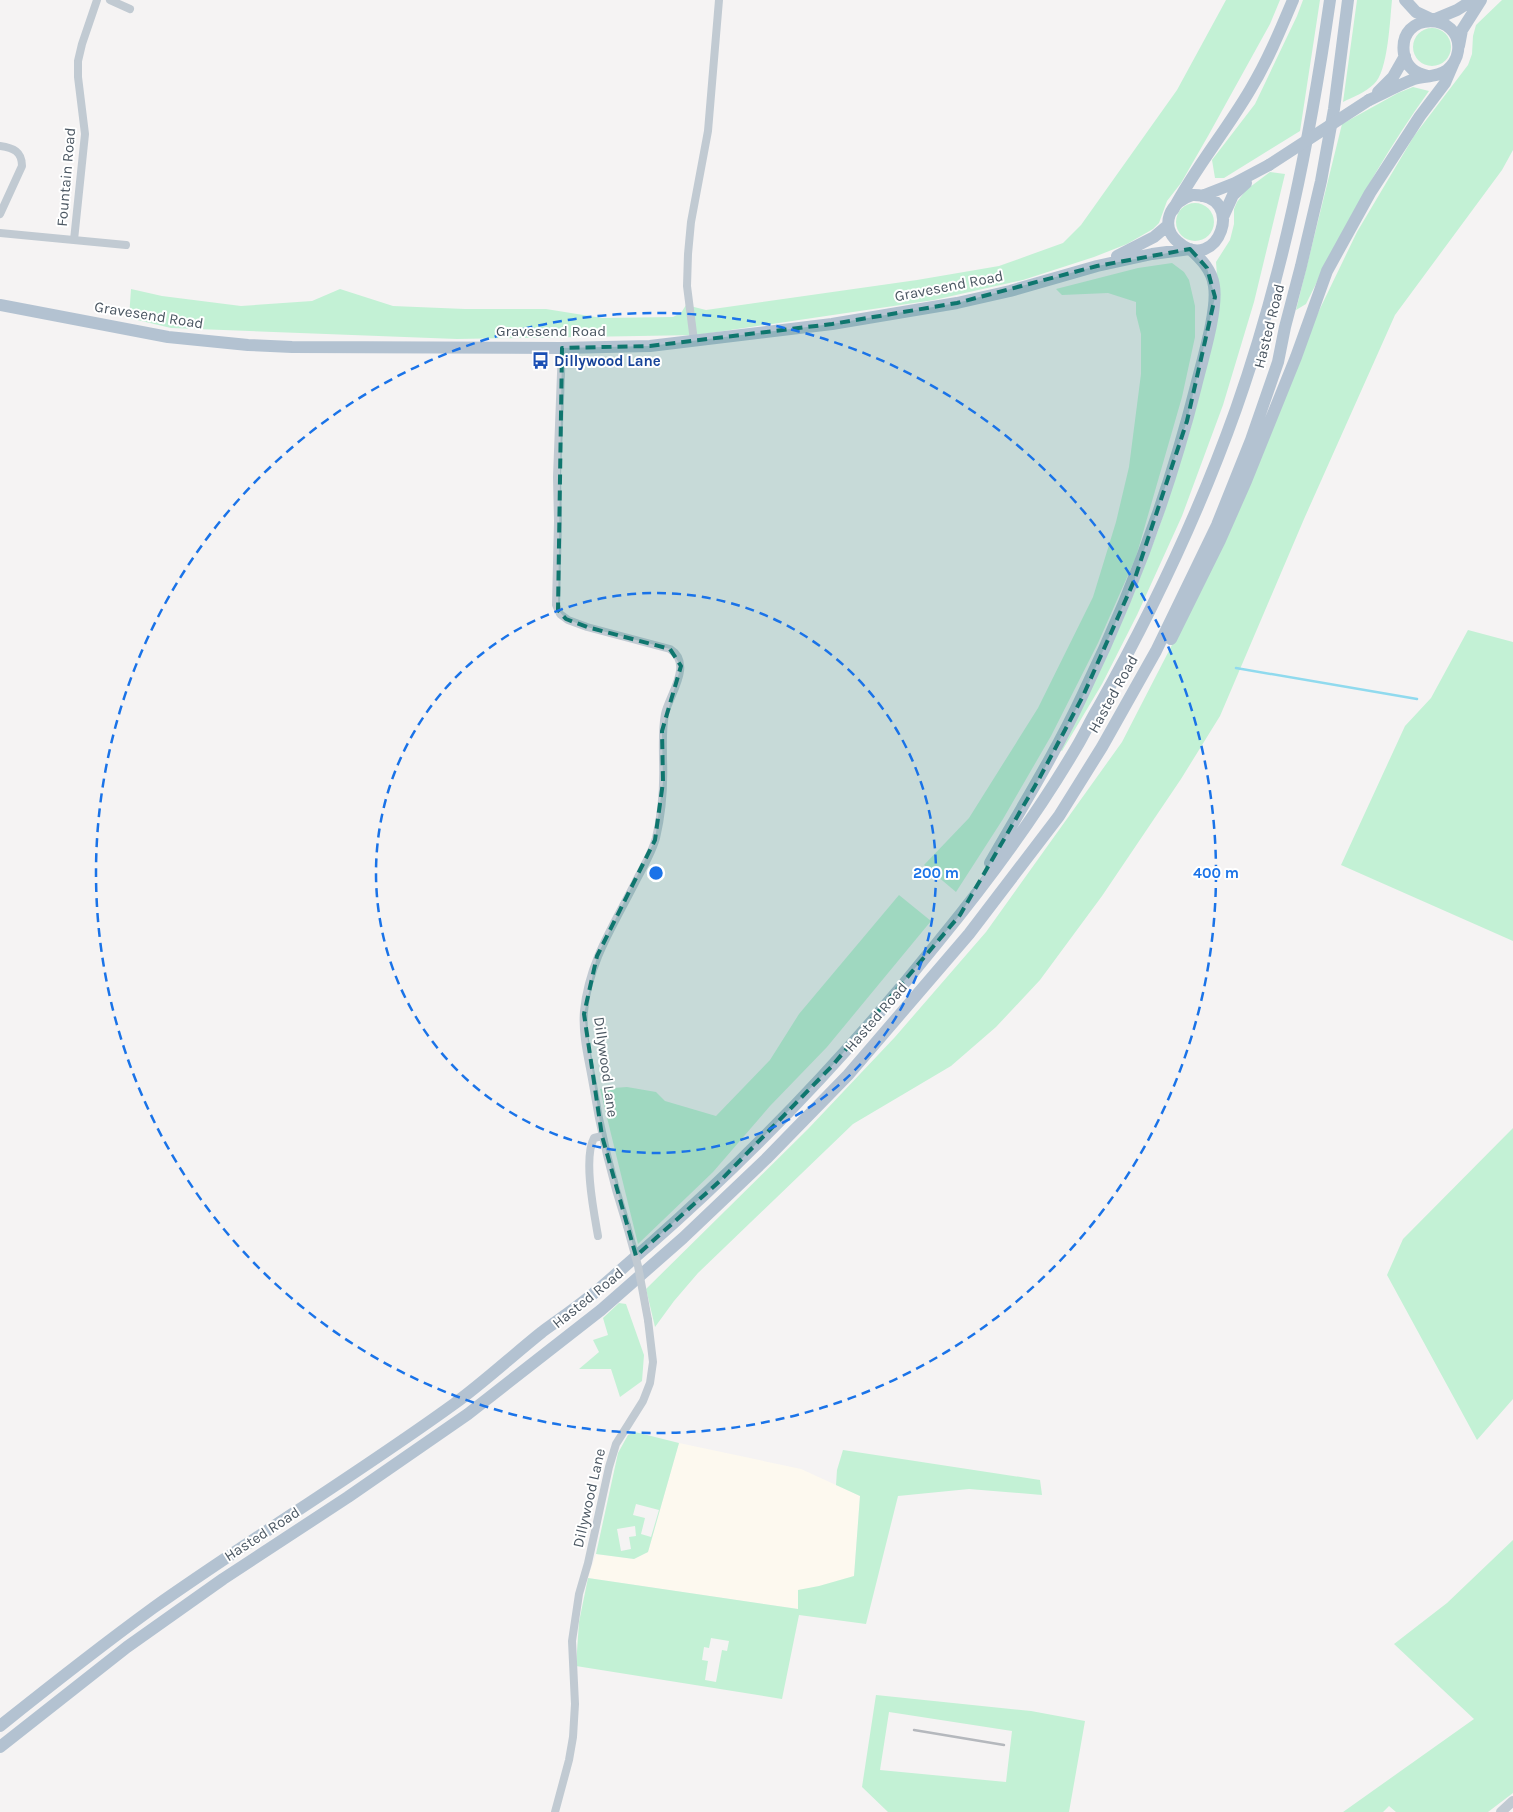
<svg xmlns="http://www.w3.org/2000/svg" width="1513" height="1812" viewBox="0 0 1513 1812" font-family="Karla,sans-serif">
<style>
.commercial{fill:#fdf9ef}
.green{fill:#c3f1d5;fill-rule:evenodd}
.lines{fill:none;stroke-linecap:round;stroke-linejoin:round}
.stream{stroke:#90daee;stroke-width:2.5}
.minor{stroke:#c1cad2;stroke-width:8}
.tertiary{stroke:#c1cad2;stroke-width:10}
.primary{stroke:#b3c2d1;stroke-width:12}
.rail{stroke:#b5b8bd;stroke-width:2.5}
.minor-bridge{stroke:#c1cad2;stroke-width:8}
.primary-bridge{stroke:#b3c2d1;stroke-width:12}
.marked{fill:#0f766e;fill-opacity:0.2;stroke:#0f766e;stroke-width:4;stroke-dasharray:10 6;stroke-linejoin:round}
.ring{fill:none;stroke:#1a73e8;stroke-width:2.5;stroke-dasharray:9 6}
.labels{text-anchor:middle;stroke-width:4;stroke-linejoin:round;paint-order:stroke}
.street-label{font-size:15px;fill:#4a5661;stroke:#fff}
.transit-label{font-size:15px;font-weight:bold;fill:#164399;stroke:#fff;text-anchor:start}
.centre{fill:#1a73e8;stroke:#fff;stroke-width:2.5}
.ring-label{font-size:15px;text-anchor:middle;font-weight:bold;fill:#1a73e8;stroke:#fff;stroke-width:4;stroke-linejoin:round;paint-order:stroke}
</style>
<rect width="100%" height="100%" fill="#f5f3f3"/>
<path class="commercial" d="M679,1443l122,26 59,27 -6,80 -56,33 -210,-31 8,-24 38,5 14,-7z"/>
<path class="green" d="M1226,0h54l-10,24 -62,112 -27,47 -14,18 -8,22 -6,6 -26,15 -33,13 -71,23 -89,20 -237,35 -240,4 -286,-11 -42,-10 2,-29 31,7 79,10 71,-5 28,-12 53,17 72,3h81l56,9 71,-1 8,-4 5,-8 20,5 211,-30 82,-14 64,-23 18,-18 96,-135z
M1303,0h17l-20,131 -76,47h-9l-3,-18 43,-56 42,-88z
M1357,0h35c-2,19 -4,72 -18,84 -8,8 -21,13 -31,18z
M1502,0h11v150l-11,20 -107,145 -91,204 -84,197 -39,63 -79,117 -62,84 -44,47 -45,39 -98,58 -155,149 -24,28 -19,26 -9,-38 162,-160 87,-92 91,-105 136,-190 53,-103 140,-320 42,-87 57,-96 54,-71 4,-11 1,-18 3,-11z
M1413 47a19 19 0 1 1 38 0a19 19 0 1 1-38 0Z
M1413,87l16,4c-49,68 -86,138 -123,213l-10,6 46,-186 56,-31z
M1270,172l15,2 -31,128 -31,103 -41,111 -45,99 -35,69 -40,67 -3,-2 69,-141 31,-80 32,-101 27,-138 -2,-27 14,-22 4,-16v-15l3,-7 9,-12z
M1176 222a19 19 0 1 1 38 0a19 19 0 1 1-38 0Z
M1172,263l12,9 5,8 6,26v31l-13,60 -46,160 -38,86 -47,93 -48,83 -47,73 -32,-27 45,-47 69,-110 55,-111 23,-75 13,-55 12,-93v-40l-5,-20v-12l-28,-9 -46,2 -6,-6 82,-21z
M1468,630l45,12v299l-172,-76 64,-139 26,-28z
M899,895l32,26 -104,126 -57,59 -57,66 -75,72 -38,-155 27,-2 29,5 9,9 51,15 54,-56 29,-46z
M1513,1128v271l-36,41 -90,-165 16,-36z
M619,1303l7,1 18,51 -2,26 -22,16 -9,-28h-32l20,-17 -6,-12 15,-5 -5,-17z
M635,1432l44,11 -31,109 -14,7 -38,-5 22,-101 10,-18zM636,1504l23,6 -8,27 -10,-3 4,-16 -12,-3zM635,1526l1,10 -7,1 2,12 -10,2 -4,-22z
M843,1450l197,30 2,15 -73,-6 -71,7 -32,128 -67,-9 -17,84 -206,-33 3,-44 9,-44 210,31v-19l21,-4 35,-10 6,-80 -24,-11 1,-15zM711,1638l18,3 -2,10 -5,-1 -6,32 -11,-2 3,-19 -6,-1 2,-13 5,1z
M1513,1540v253l-25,19h-92l-7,-6 -6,6h-40l131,-93 -80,-75 53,-41z
M876,1695l155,16 54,10 -16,91h-181l-26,-25zM889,1712l123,19 -6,51 -126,-12z"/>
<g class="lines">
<path class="stream" d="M1236,668l181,31"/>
<path class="minor" d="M110,0l20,9
M0,146c13,2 22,5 22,20l-22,48
M0,233l126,12
M74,240l11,-106 -7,-57v-16l4,-17 15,-44
M694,341l-7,-55 1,-32 3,-32 17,-91 11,-131
M562,348l-5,129 1,44 -2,84 4,9 8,6 19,7 83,22c24,15 -1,46 -5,65 -3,16 -2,30 -2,45 1,26 -1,54 -7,79 -4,15 -14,31 -21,45 -22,43 -46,79 -51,128 -2,22 4,46 8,68 8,50 19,98 35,147
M598,1236c-4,-23 -15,-78 -4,-98l8,-2
M555,1812l14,-52 4,-23 2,-33 -3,-63 7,-47 9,-31 21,-96 7,-23 27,-43 7,-18 3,-21 -5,-42"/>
<path class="tertiary" d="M1501,1812l12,-11"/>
<path class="primary" d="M1405,0l11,12 17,8
M1433,20l24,-10 16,-10
M1459,46l3,-16 19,-30
M1378,92l15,-15 12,-21
M1369,100c15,-7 30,-15 45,-21 10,-3 25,-2 33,-9 6,-5 10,-12 11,-19 5,-39 -61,-41 -54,3 3,14 11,19 24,22
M1192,195c57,-2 25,82 -14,47 -19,-16 -8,-40 14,-47z
M1202,196l33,-13 34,-18
M1173,210c22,-42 53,-79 77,-120 17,-28 30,-59 43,-90
M1223,217l10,-22 13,-12
M1117,256l37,-19 13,-11
M0,305l168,32 80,8 44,2 270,1 88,-2 182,-22 125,-21 53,-12 87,-25 55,-12 38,-5
M1171,639l49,-99 26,-59 50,-124 31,-86 43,-78 50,-77 25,-33 9,-21
M990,863c32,-56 66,-111 93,-169 48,-99 86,-201 113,-308 6,-25 22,-76 18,-100 -2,-16 -13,-27 -24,-37
M0,1726c50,-40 101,-80 153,-118 99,-70 203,-133 301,-204 30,-22 58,-48 88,-72 15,-11 31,-22 46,-34 20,-16 40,-35 60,-52 105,-92 202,-194 290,-304 50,-61 98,-126 138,-194 8,-13 14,-27 22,-40 54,-96 101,-195 138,-299 47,-133 74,-270 94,-409
M0,1747l127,-100 96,-68 125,-82 120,-83 133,-104 82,-72 83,-79 82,-84 121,-141 90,-118 43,-69 54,-96 61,-126 34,-85 27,-78 7,-35 16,-61 20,-85 13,-72 14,-109"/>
<path class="rail" d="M914,1730l90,15"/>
<path class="minor-bridge" d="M627,1226l11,40 10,54"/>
<path class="primary-bridge" d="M1269,165l100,-65"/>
</g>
<path class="marked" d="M1190,249l17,19 8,29 -28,124 -53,160 -51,115 -44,83 -79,136 -128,151 -111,114 -85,76 -34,-120 -18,-122 13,-58 58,-116 8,-58 -1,-51 19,-65 -11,-17 -83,-22 -21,-8 -8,-9 4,-262 88,-2 182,-22 125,-21 140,-37z"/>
<g class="ring">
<circle cx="656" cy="873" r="280"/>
<circle cx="656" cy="873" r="560"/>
</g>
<defs>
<symbol id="bus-bare" viewBox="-9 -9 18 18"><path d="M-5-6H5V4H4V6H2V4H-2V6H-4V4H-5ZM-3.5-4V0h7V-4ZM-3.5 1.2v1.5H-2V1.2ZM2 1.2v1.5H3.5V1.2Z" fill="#1a4fb4" stroke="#fff" stroke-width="2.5" paint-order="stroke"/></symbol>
</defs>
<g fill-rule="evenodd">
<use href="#bus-bare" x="528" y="348" width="25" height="25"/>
</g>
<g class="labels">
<g class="street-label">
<text transform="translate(66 177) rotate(-85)" y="5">Fountain Road</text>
<text transform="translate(949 286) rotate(-11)" y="5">Gravesend Road</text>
<text transform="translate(149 315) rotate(9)" y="5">Gravesend Road</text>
<text transform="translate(1269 326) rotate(-76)" y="5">Hasted Road</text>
<text x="551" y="336">Gravesend Road</text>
<text transform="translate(1113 694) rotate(-61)" y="5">Hasted Road</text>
<text transform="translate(876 1017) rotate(-49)" y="5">Hasted Road</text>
<text transform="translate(606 1067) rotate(82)" y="5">Dillywood Lane</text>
<text transform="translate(588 1298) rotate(-39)" y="5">Hasted Road</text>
<text transform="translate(589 1498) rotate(-77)" y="5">Dillywood Lane</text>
<text transform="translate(262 1534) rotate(-33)" y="5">Hasted Road</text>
</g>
<g class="transit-label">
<text x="554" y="366">Dillywood Lane</text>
</g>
</g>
<circle cx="656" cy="873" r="8" class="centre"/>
<g class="ring-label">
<text x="936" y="878">200 m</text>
<text x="1216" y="878">400 m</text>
</g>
</svg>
